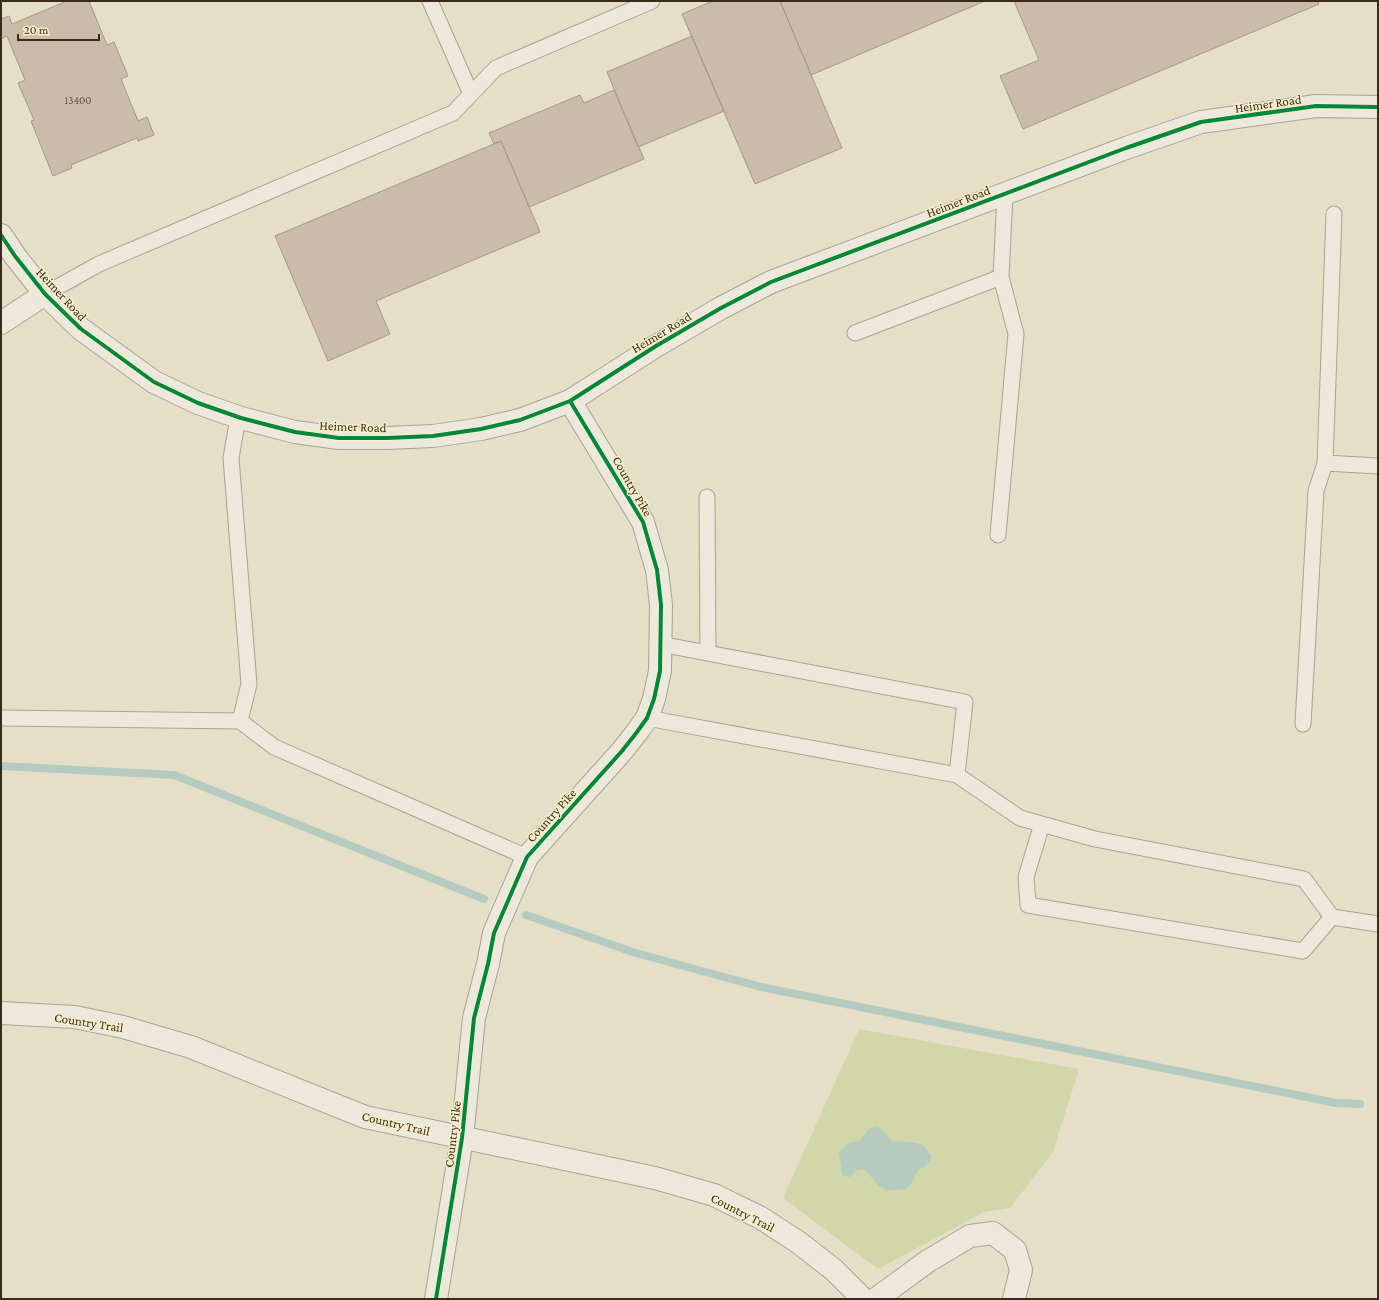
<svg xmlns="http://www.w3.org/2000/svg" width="1379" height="1300" viewBox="0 0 1379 1300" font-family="'Crimson Pro',serif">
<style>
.green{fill:#d2d7a9}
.water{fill:#b5cbbf}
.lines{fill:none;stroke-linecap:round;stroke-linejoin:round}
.stream{stroke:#b5cbbf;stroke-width:8}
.building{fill:#cabca8;stroke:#a59a88}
.service-casing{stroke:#aaa292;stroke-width:17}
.minor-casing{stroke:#aaa292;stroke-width:24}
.tertiary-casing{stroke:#aaa292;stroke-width:24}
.service{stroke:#ece8db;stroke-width:15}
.minor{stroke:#ece8db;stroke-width:22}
.tertiary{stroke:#ece8db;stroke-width:22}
.cycleway-casing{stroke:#f9efcb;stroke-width:6}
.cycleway{stroke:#00873e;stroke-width:4}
.labels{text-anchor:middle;stroke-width:3;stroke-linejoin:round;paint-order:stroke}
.number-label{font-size:11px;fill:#5c4f3e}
.street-label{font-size:13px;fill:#382b1a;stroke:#f9efcb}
</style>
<rect width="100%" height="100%" fill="#e5dfc8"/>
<path class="green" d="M859,1029l220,40 -26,83 -43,56 -26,4 -106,57 -95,-71z"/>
<path class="water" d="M878,1126l14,15 24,2 7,2 9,12 -6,9 -6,3 -5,6 -5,11 -5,3 -17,2 -10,-6 -13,-15 -3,-1 -5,1 -7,7 -6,-1 -2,-2 -3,-22 10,-9 10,-2 11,-13z"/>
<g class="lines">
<path class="stream" d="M1,766l173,9 310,124
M526,915l110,38 125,34 575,116 24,1"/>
</g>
<path class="building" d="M67,1h23h-1l18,44 7,-3 14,34 -7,3 17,42 9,-4 7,18 -16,6 -1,-3 -66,27 1,3 -19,8 -22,-55 3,-1 -16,-37 7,-3 -18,-44 -6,3v-20l8,-3 3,8z
M713,1h67l62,147 -87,36 -73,-170z
M780,1h205l-174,74z
M1014,1h304l1,3 -296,125 -23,-53 39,-16z
M692,36l32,75 -86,36 -31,-75z
M614,90l30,69 -115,48 -28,-66 -7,3 -5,-11 91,-38 4,8z
M501,141l39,91 -164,69 14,33 -62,27 -53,-125z"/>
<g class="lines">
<defs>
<path id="service" d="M430,1l41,93
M45,294l54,-30 354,-151 43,-45 156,-67
M855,333l146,-56
M238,418l-7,40 18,226 -9,37
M1325,463l53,3
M707,497l1,156
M998,535l18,-201 -15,-57 4,-83
M660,644l305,58 -8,73 63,43 75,21 209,40 28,38 46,7
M1,718l239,3 34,26 253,110
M647,718l310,57
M1303,724l13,-233 9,-28 9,-249
M1042,824l-16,53 2,28 275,46 29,-34"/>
<path id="minor" d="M1,323l44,-29
M1,1013l74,4 48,10 68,20 174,70 290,61 59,17 47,23 37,24 36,28 29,29
M436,1299l26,-161 12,-120 14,-54 6,-31 33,-76 95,-106 15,-19 10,-14 7,-19 6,-28 1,-66 -4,-35 -14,-48 -73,-121
M876,1299l52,-38 42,-25 23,-3 22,17 6,20 -7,29"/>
<path id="tertiary" d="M1,235l14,21 30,38 36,35 73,53 44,21 43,15 54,14 44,6h48l46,-2 48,-7 39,-9 50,-19 86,-55 65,-38 50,-26 355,-134 75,-26 115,-16 62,1"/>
</defs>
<use href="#service" class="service-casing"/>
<use href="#minor" class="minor-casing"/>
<use href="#tertiary" class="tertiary-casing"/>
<use href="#service" class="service"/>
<use href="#minor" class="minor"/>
<use href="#tertiary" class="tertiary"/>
<defs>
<path id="cycleway" d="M1,235l14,21 30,38 36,35 73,53 44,21 43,15 54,14 44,6h48l46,-2 48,-7 39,-9 50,-19 86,-55 65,-38 50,-26 355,-134 75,-26 115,-16 62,1
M436,1299l26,-161 12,-120 14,-54 6,-31 33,-76 95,-106 15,-19 10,-14 7,-19 6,-28 1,-66 -4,-35 -14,-48 -73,-121"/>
</defs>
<use href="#cycleway" class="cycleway-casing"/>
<use href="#cycleway" class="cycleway"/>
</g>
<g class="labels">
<g class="number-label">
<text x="78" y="104">13400</text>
</g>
<g class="street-label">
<text transform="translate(1268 103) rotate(-8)" y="5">Heimer Road</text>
<text transform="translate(958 201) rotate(-21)" y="5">Heimer Road</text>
<text transform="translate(62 294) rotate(47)" y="5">Heimer Road</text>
<text transform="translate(661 332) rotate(-31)" y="5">Heimer Road</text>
<text transform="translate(353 426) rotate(2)" y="5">Heimer Road</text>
<text transform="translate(633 486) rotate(60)" y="5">Country Pike</text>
<text transform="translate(551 815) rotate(-48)" y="5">Country Pike</text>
<text transform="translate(89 1022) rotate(9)" y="5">Country Trail</text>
<text transform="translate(396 1123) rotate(13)" y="5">Country Trail</text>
<text transform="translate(452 1134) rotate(-83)" y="5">Country Pike</text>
<text transform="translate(743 1212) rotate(27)" y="5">Country Trail</text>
</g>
</g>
<rect width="1379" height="1300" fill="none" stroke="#382b1a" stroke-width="4"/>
<path d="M18 34v6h81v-6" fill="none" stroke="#382b1a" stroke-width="2"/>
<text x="24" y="34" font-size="12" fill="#382b1a" stroke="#f9efcb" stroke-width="3" paint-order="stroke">20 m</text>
</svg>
